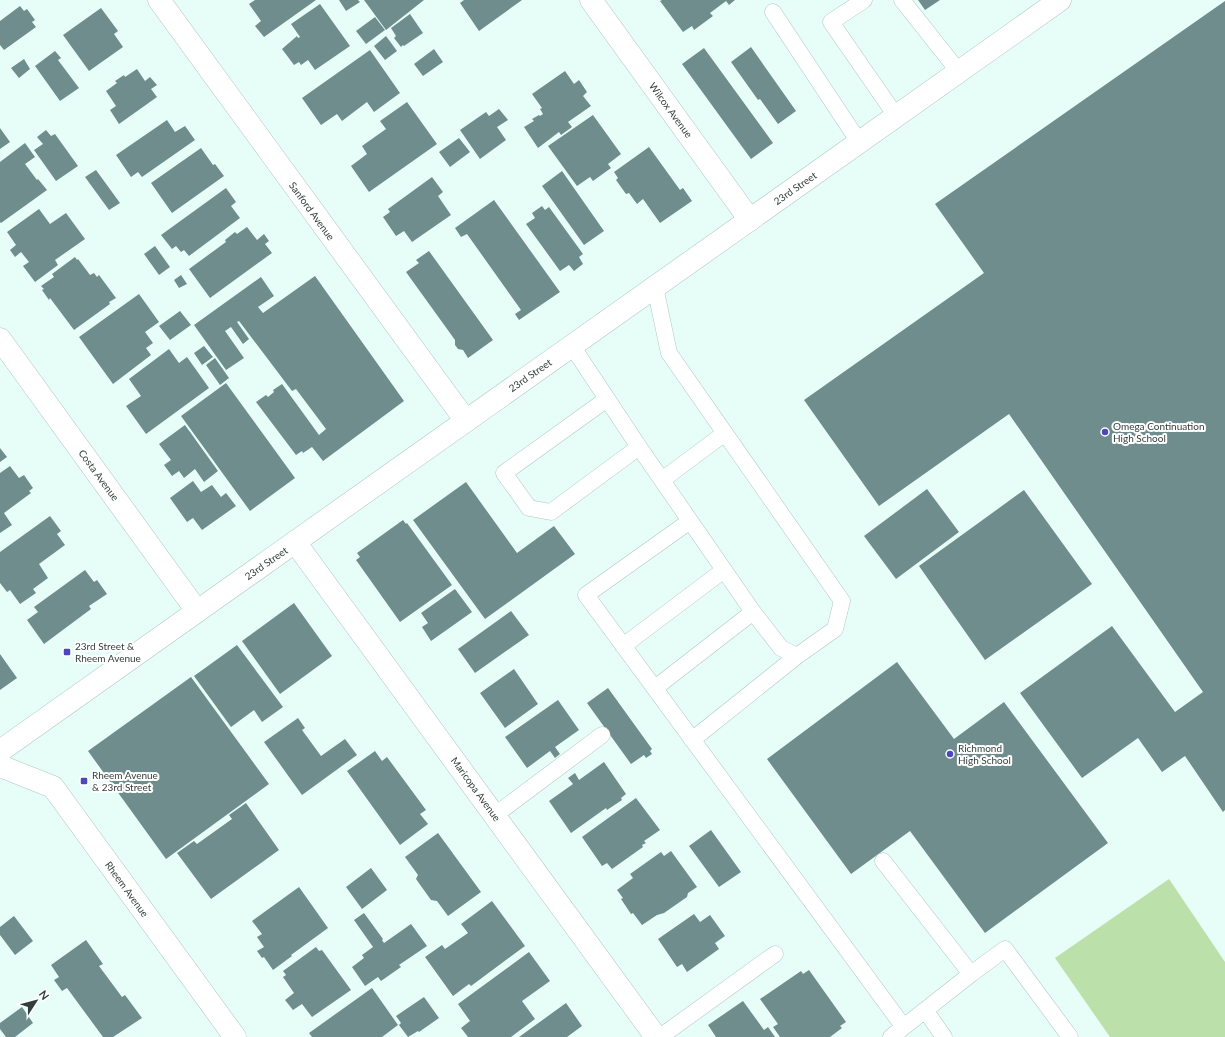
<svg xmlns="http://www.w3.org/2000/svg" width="1225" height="1037" viewBox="0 0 1225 1037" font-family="Lato,sans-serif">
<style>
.green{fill:#bce0aa}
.building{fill:#6f8d8d}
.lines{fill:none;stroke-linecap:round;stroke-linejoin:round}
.lane-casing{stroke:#abc8c0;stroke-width:17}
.street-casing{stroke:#abc8c0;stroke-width:23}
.secondary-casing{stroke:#abc8c0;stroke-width:23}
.lane{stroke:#fff;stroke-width:16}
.street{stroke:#fff;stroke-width:22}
.secondary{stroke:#fff;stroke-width:22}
.poi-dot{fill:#4d47bd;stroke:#fff;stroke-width:1.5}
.labels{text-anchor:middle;stroke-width:4;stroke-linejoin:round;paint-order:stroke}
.street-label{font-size:10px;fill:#323e3b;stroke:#fff}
.poi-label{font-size:10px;fill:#323e3b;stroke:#fff;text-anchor:start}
</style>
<rect width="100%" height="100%" fill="#e6fef7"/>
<path class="green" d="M1169,879l56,83v75h-115l-55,-79z"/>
<path class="building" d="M255,0h61l-52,37 -9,-11 6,-5 -12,-17z
M339,0h19l2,2 -14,9z
M364,0h60l-38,30z
M464,0h58l-43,31 -19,-28z
M662,0h73l-6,5 -3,-4 -16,12 3,3 -19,14 -2,-4 -9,6 -23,-31z
M918,0h22l-15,10z
M1225,1v809l-2,2 -38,-56 -23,16 -24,-34 -56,40 -62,-85 92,-67 63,86 28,-20 -194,-278 -130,92 -75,-106 180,-127 -49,-69z
M320,4l30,42 -35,24 -7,-10 -7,5 -2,-3 -5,3 -12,-16 15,-13 1,2 2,-1 -9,-13z
M20,6l4,5 3,-2 8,11 -3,2 4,5 -32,23 -4,-5v-24z
M101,8l17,23 -4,3 9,13 -34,24 -26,-36z
M410,14l13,19 -19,13 -1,-1 -2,2 -7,-9 2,-2 -5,-8z
M375,17l10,13 -19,14 -10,-13z
M386,36l11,15 -12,9 -11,-14z
M751,47l45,64 -18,13 -18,-25 -2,1 -27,-38z
M704,48l69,95 -22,16 -69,-95z
M434,49l9,13 -20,14 -9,-12z
M370,50l30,43 -26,19 -7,-10 -25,19 -5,-7 -16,11 -19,-27z
M55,51l6,7 -3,2 21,28 -19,13 -25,-35z
M24,59l6,10 -11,9 -8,-10z
M137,69l8,12 5,-4 7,8 -6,4 6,8 -38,27 -9,-14 6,-4 -10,-15 11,-8 -2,-2 9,-6 1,2z
M565,71l9,13 5,-4 8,12 -4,4 8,10 -23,16 4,5 -11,8 -2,-3 -21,16 -14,-21 10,-6 -2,-2 7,-4 1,1 3,-2 -3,-5 2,-1 -10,-14z
M407,102l30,42 -68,48 -18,-26 16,-12 -5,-8 24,-17 -6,-8z
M499,109l9,11 -11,7 9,13 -26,19 -20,-29 26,-18 3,4z
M593,115l28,39 -13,10 3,4 -18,13 -3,-4 -13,9 -29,-40z
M167,120l8,12 10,-6 10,14 -53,37 -4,-5 -7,5 -15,-22z
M0,128l10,14 -10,7z
M46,130l5,6 4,-2 23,32 -22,15 -22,-31 9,-6 -6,-7z
M459,138l11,14 -20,15 -11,-15z
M25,143l10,14 -10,7 12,16 1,-1 9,11 -46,33 -1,-1v-60z
M649,147l31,43 3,-2 9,13 -32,22 -17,-24 -6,5 -8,-11 -3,1 -10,-14 2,-2 -4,-6z
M201,148l12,17 2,-1 9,12 -52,37 -21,-30z
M96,170l24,33 -11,7 -24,-33z
M562,171l42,60 -20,14 -42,-59z
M432,177l11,15 -5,4 13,19 -39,27 -8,-11 -8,5 -13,-19 7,-5 -2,-3z
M226,188l10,14 -5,4 9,12 -51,38 -5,-6 -3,2 -5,-6 -4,3 -11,-14z
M494,200l66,92 -41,28 -4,-6 6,-4 -54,-76 -6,3 -6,-9z
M542,206l3,4 4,-3 34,47 -4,3 4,7 -9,7 -5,-6 -9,6 -34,-47 9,-6 -3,-5z
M39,209l11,15 16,-11 19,26 -30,21 3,5 -23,17 -12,-16 6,-4 -8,-10 -6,5 -5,-7 6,-5 -9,-13z
M247,227l10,13 7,-6 5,7 -4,3 7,9 -62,45 -21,-29 37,-27 -1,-2 10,-8 2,2z
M155,246l15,21 -11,8 -15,-21z
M429,251l64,89 -25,18 -5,-8 -5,-1 -3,-4v-5l-49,-68 13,-9 -3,-3z
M75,257l2,3 1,-1 12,16 4,-2 3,4 2,-2 17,23 -7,4 1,2 -36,26 -24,-32 -1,2 -7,-10 2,-1 -3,-3 13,-9 -2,-3z
M181,275l6,9 -8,4 -5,-8z
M315,276l89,125 -81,60 -11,-14 -9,6 -1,-2 -6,4 -40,-53 10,-7 2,2 6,-5 -1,-2 9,-6 37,51 7,-6 -30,-40 -4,2 -53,-70 -2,1 12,17 -6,5 -12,-17 -6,4 19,27 -18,12 -32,-45 67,-48 13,19 -16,11 5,6z
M139,294l20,28 -14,10 8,11 -7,5 5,7 -38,29 -34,-47z
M180,311l11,14 -21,15 -11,-14z
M204,346l9,11 -11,8 -8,-12z
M169,349l10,14 8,-6 22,31 -63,46 -20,-28 15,-10 -12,-17z
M215,358l14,20 -9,7 -14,-20z
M226,383l69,95 -45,33 -69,-95z
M185,425l33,46 -14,11 -9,-13 -11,9 -5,-7 -7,5 -8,-11 7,-5 -12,-16z
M0,448l7,9 -7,5z
M10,466l9,12 5,-3 9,13 -4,3 2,2 -27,20 8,12 -12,8v-60z
M193,481l8,11 11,-7 9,12 5,-4 10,13 -34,24 -9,-12 -6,4 -17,-24z
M466,482l51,71 37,-27 21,28 -90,65 -72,-99z
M927,489l32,43 -63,47 -32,-43z
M1024,490l68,94 -107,76 -66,-94z
M50,516l11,15 -4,3 8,11 -26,19 9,14 -15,11 3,4 -16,11 -10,-14 -3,2 -7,-9v-31z
M403,520l3,4 1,-1 45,62 -52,37 -44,-62 4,-3 -3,-4z
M85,570l9,12 3,-2 10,14 -18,12 2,3 -47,35 -17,-24 11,-8 -4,-5z
M455,589l17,23 -41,29 -9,-14 6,-4 -7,-10z
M294,603l38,53 -52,38 -38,-53z
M511,611l18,24 -54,38 -17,-24z
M237,645l46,62 -21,15 -8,-12 -23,17 -37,-51z
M0,654l17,24 -17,12z
M897,662l57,77 50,-37 104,141 -123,90 -75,-102 -59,43 -84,-115z
M514,669l24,35 -33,24 -25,-35z
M191,677l78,107 -103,75 -78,-108z
M608,688l44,61 -2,2 2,3 -6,4 -2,-3 -13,9 -44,-61z
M558,700l21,30 -24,17 5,7 -5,4 -5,-7 -23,17 -22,-31z
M298,718l7,10 -3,2 19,26 24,-17 12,16 -55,40 -38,-53z
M375,751l7,10 5,-4 39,53 -6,4 8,10 -28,21 -53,-74z
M604,762l22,32 -5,4 1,2 -15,10 -1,-2 -35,25 -22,-32 24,-17 -5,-6 7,-5 4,7z
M636,798l24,32 -16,11 2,2 -4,2 1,2 -31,22 -5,-6 -5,3 -20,-29z
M246,803l33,47 -68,49 -34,-46 17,-12 3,3 35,-25 -3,-4z
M711,830l30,42 -22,15 -30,-41z
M438,833l43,59 -33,24 -11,-15 -6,-1 -15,-21 2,-4 -13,-18z
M671,851l26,36 -9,6 -1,4 -23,16 -7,2 -15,10 -9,-12 -2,1 -10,-15 2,-1 -6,-8 16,-12 -3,-4 31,-22 3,4z
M371,868l16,22 -25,19 -16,-22z
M299,887l29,41 -37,27 1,1 -19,14 -9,-13 -2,1 -5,-7 7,-4 -7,-10 5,-3 -10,-13z
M492,901l33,45 -54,40 -2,-2 -16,12 -28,-39 17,-12 3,4 23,-16 -7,-9z
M364,913l19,26 -1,1 2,3 27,-19 16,22 -28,19 2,2 -20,14 -3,-4 -13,9 -13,-19 12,-9 -2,-3 11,-8 -19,-27z
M694,914l6,8 10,-7 15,21 -10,7 4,6 -32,23 -5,-8 -5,3 -19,-28z
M14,916l19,25 -18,14 -15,-20v-8z
M86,940l17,24 -4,2 23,31 3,-2 17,23 -29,19h-10l-36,-49 -5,3 -8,-11 5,-3 -8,-12z
M316,947l3,4 3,-1 29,40 -39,27 -10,-13 -9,6 -8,-10 9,-7 -11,-16 3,-2 -3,-4z
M529,952l21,29 -28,20 13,18 -24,18h-43l-7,-9 9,-7 -12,-17z
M809,970l37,52 -6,4 2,2 -12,9h-50l-7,-10 5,-3 -18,-25 41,-28 2,3z
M372,988l26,37 -16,12h-70l-3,-4z
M424,997l15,21 -20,14 -1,-1 -10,6 -9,-12 2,-2 -5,-7z
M743,1001l21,29 4,-3 7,10h-59l-8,-12z
M566,1003l16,23 -15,11h-48z
M22,1007l11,16 -18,14h-9l-6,-8v-6z"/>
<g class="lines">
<defs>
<path id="lane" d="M864,0l-33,22 65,94
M902,0l57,72
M773,12l86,130
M572,346l67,101 -88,65 -22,-4 -25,-35 103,-74
M639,447l114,165 28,36 16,8 38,-27 7,-28 -173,-248 -14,-66
M662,480l63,-47
M690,521l-104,74 317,431
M623,646l101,-76
M655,688l98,-76
M692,740l105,-84
M495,815l107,-80
M883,861l88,113 -80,63
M971,974l34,-25 65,88
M925,1010l19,27
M660,1037l115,-83"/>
<path id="street" d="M159,0l307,421
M591,0l159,220
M0,339l197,272
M295,542l361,495"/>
<path id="secondary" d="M0,751l1060,-751
M0,766l53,21 182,250"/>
</defs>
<use href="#lane" class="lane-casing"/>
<use href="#street" class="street-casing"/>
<use href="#secondary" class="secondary-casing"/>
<use href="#lane" class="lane"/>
<use href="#street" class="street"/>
<use href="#secondary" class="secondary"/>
</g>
<g class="poi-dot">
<circle cx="1105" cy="432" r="4"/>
<rect x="63" y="648" width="8" height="8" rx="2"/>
<circle cx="950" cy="754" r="4"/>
<rect x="80" y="777" width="8" height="8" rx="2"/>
</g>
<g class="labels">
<g class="street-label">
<text transform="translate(671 110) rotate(54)" y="4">Wilcox Avenue</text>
<text transform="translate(795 188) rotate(-35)" y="4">23rd Street</text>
<text transform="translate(312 211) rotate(54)" y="4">Sanford Avenue</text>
<text transform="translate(530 375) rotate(-35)" y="4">23rd Street</text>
<text transform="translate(99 475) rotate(54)" y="4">Costa Avenue</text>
<text transform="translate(266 563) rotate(-35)" y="4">23rd Street</text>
<text transform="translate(476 789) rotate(54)" y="4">Maricopa Avenue</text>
<text transform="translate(127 889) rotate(54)" y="4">Rheem Avenue</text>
</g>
<g class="poi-label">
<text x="1113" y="430">Omega Continuation<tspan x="1113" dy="12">High School</tspan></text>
<text x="75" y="650">23rd Street &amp;<tspan x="75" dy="12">Rheem Avenue</tspan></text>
<text x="958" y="752">Richmond<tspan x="958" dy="12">High School</tspan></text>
<text x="92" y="779">Rheem Avenue<tspan x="92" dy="12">&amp; 23rd Street</tspan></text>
</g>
</g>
<g transform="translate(36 1001) rotate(54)" stroke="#ffffff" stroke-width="3" paint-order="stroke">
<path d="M0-3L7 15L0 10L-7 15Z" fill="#323e3b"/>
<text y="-6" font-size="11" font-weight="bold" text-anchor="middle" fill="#323e3b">N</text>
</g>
</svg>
